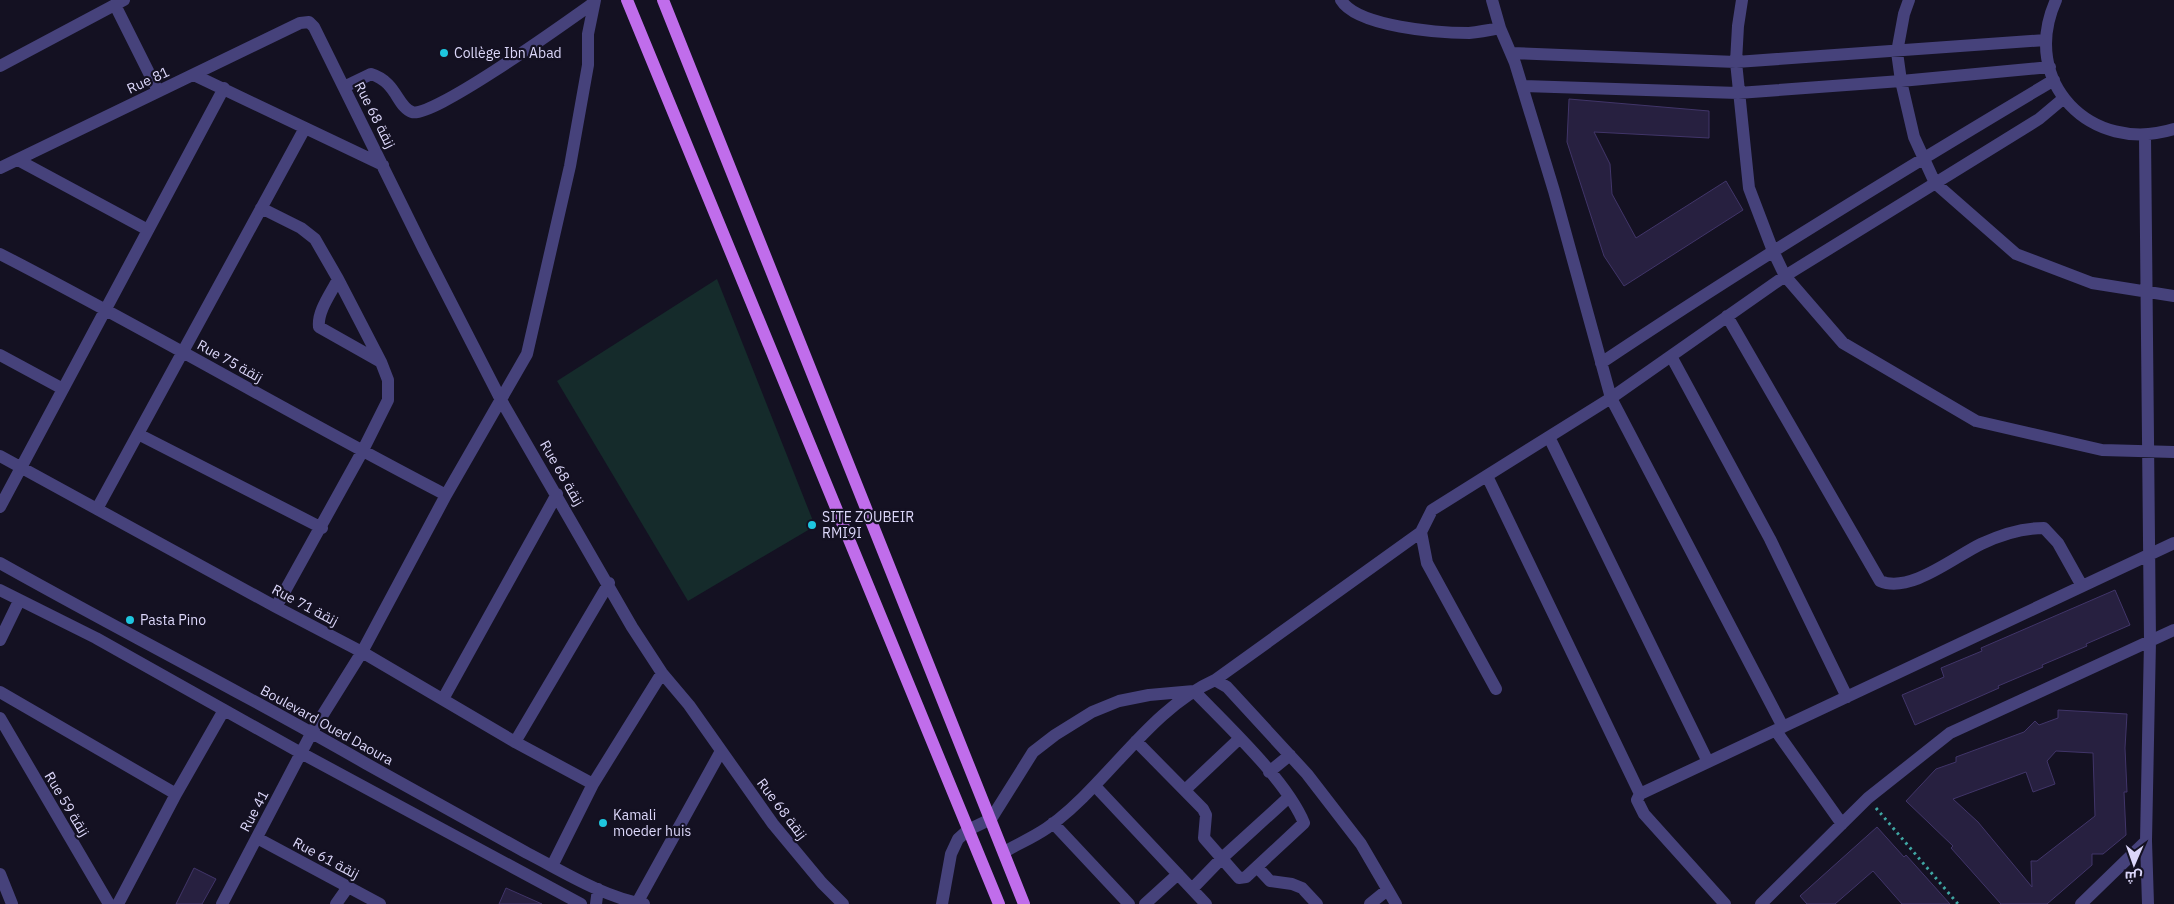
<svg xmlns="http://www.w3.org/2000/svg" width="2174" height="904" viewBox="0 0 2174 904" font-family="'IBM Plex Sans',Cairo,sans-serif">
<style>
.green{fill:#152b2b}
.building{fill:#272040;stroke:#413569;fill-rule:evenodd}
.lines{fill:none;stroke-linecap:round;stroke-linejoin:round}
.path{stroke:#3fa6a3;stroke-width:3;stroke-dasharray:2.5 4;stroke-linecap:butt}
.minor{stroke:#46427b;stroke-width:12}
.major{stroke:#c06deb;stroke-width:12}
.poi-dot{fill:#1ec6df;stroke:#141122;stroke-width:2}
.labels{text-anchor:middle;stroke-width:4.5;stroke-linejoin:round;paint-order:stroke}
.poi-label{font-size:14px;fill:#dcd7fa;stroke:#141122;text-anchor:start}
.street-label{font-size:14px;fill:#dcd7fa;stroke:#141122}
</style>
<rect width="100%" height="100%" fill="#141122"/>
<path class="green" d="M717,279l98,247 -127,75 -131,-220z"/>
<path class="building" d="M1569,99l140,12v27l-115,-6 16,32 2,30 24,44 90,-57 17,29 -119,76 -20,-30 -37,-114z
M2115,590l15,35 -44,19 1,2 -45,19 1,2 -45,19 1,2 -84,37 -13,-30 42,-18 -3,-9 41,-17 -1,-3z
M2058,710l69,4 -2,34 2,44h-3l2,43 -23,19h-11v11l-45,39h-46l-50,-56 2,-2 -47,-45 30,-32 20,-7v-5l68,-25 11,-11 4,4 19,-7zM2056,751l37,2 2,63 -58,45h-6l1,26 -54,-65 -25,-23 73,-27 7,20 22,-8 -8,-23z
M1877,827l27,30 2,-2 44,49h-48l-29,-33 -38,33h-28l-7,-8z
M194,868l22,11 -14,25h-26z
M506,888l36,16h-43z"/>
<g class="lines">
<path class="path" d="M1876,808l82,96"/>
<path class="minor" d="M1341,0c16,27 99,33 128,33 10,-1 21,-3 31,-5l-8,-28
M1742,0l-4,26 -2,36 13,126 24,63 12,25 58,67 133,78 126,29 72,2
M1909,0l-5,14 -7,38 4,29 13,56 21,46 81,71 76,29 82,13
M2056,0c-37,82 35,155 118,129
M115,5l43,86
M1500,28l15,35 39,128 57,207 172,329
M1511,53l225,9 310,-22
M0,66l124,-66
M194,75l189,90
M1522,86l216,7 163,-12 149,-14
M344,87l27,-13c26,8 26,33 41,38 20,7 156,-91 180,-108
M2145,136l5,505 -4,200 2,63
M18,160l130,70
M0,168l300,-145 9,-1 5,5 110,223 77,150 131,227 30,46 27,32 84,119 49,59 21,21
M261,208l40,20 14,11 23,40 43,83 7,18v20l-26,52 -86,155
M0,254c150,77 295,163 446,241
M338,279c-6,13 -21,32 -19,48l62,35
M1727,316l153,265c30,13 74,-24 101,-37 19,-9 41,-16 63,-16l14,15 24,43
M0,355l63,34
M1671,356l99,183 77,158
M1601,363c148,-99 300,-192 453,-283
M138,434l184,94
M1549,437l159,325
M0,456l276,151 86,45 153,90 78,42
M1487,476l153,318
M0,507l224,-419
M97,509l208,-381
M0,563c121,68 245,131 365,200 54,30 108,60 162,90 37,19 76,44 117,51
M0,590l96,48 205,115 280,151
M0,640l19,-39
M1215,680l12,7 80,87 54,70 35,60
M1496,689l-69,-126 -6,-31 11,-22 179,-112 174,-122 254,-157 25,-21
M0,692l176,102
M443,699l114,-205
M0,718l109,186
M1776,731l66,93
M515,742l94,-159
M1269,772l21,-17
M1095,786l111,118
M1185,790l55,-52
M1053,823l76,81
M257,838l123,66
M1004,852c14,-8 30,-15 43,-24 17,-12 34,-28 48,-43 37,-38 71,-83 120,-105l206,-148
M552,866l41,-82 69,-111
M1257,867l13,14 22,3 10,4 15,16
M0,874l12,30
M1192,889l29,-30 68,-62
M637,903l84,-152
M118,904l58,-110 48,-84
M222,904l90,-172 50,-80 84,-157 81,-141 43,-188 18,-101v-31l7,-34
M336,904l12,-17
M596,904l2,-15
M942,904l9,-50 7,-15 10,-9 23,-11 42,-67 22,-17 37,-23 27,-11 30,-6 45,-4c33,34 93,90 110,132l-58,54 -7,1 -35,-40 2,-23 -3,-6 -67,-68
M1145,904l33,-30
M1370,904l16,-13
M1725,904l-81,-90 -7,-14 3,-6 534,-251
M1761,904l107,-106 82,-65 224,-103
M2081,904l65,-63"/>
<path class="major" d="M627,0l372,904
M663,0l361,904"/>
</g>
<g class="poi-dot">
<circle cx="444" cy="53" r="5"/>
<circle cx="812" cy="525" r="5"/>
<circle cx="130" cy="620" r="5"/>
<circle cx="603" cy="823" r="5"/>
</g>
<g class="labels">
<g class="poi-label">
<text x="454" y="58">Collège Ibn Abad</text>
<text x="822" y="522">SITE ZOUBEIR<tspan x="822" dy="16">RMI9I</tspan></text>
<text x="140" y="625">Pasta Pino</text>
<text x="613" y="820">Kamali<tspan x="613" dy="16">moeder huis</tspan></text>
</g>
<g class="street-label">
<text transform="translate(148 80) rotate(-25)" y="5">Rue 81</text>
<text transform="translate(375 115) rotate(63)" y="5">Rue 68 زنقة</text>
<text transform="translate(230 361) rotate(29)" y="5">Rue 75 زنقة</text>
<text transform="translate(562 473) rotate(60)" y="5">Rue 68 زنقة</text>
<text transform="translate(305 605) rotate(28)" y="5">Rue 71 زنقة</text>
<text transform="translate(327 725) rotate(29)" y="5">Boulevard Oued Daoura</text>
<text transform="translate(67 804) rotate(59)" y="5">Rue 59 زنقة</text>
<text transform="translate(782 809) rotate(53)" y="5">Rue 68 زنقة</text>
<text transform="translate(254 811) rotate(-62)" y="5">Rue 41</text>
<text transform="translate(326 858) rotate(28)" y="5">Rue 61 زنقة</text>
</g>
</g>
<g transform="translate(2134 864) rotate(182)" stroke="#141122" stroke-width="4" paint-order="stroke">
<path d="M0-4L9 19L0 12L-9 19Z" fill="#dcd7fa"/>
<text y="-8" font-size="14" font-weight="bold" text-anchor="middle" fill="#dcd7fa">ش</text>
</g>
</svg>
